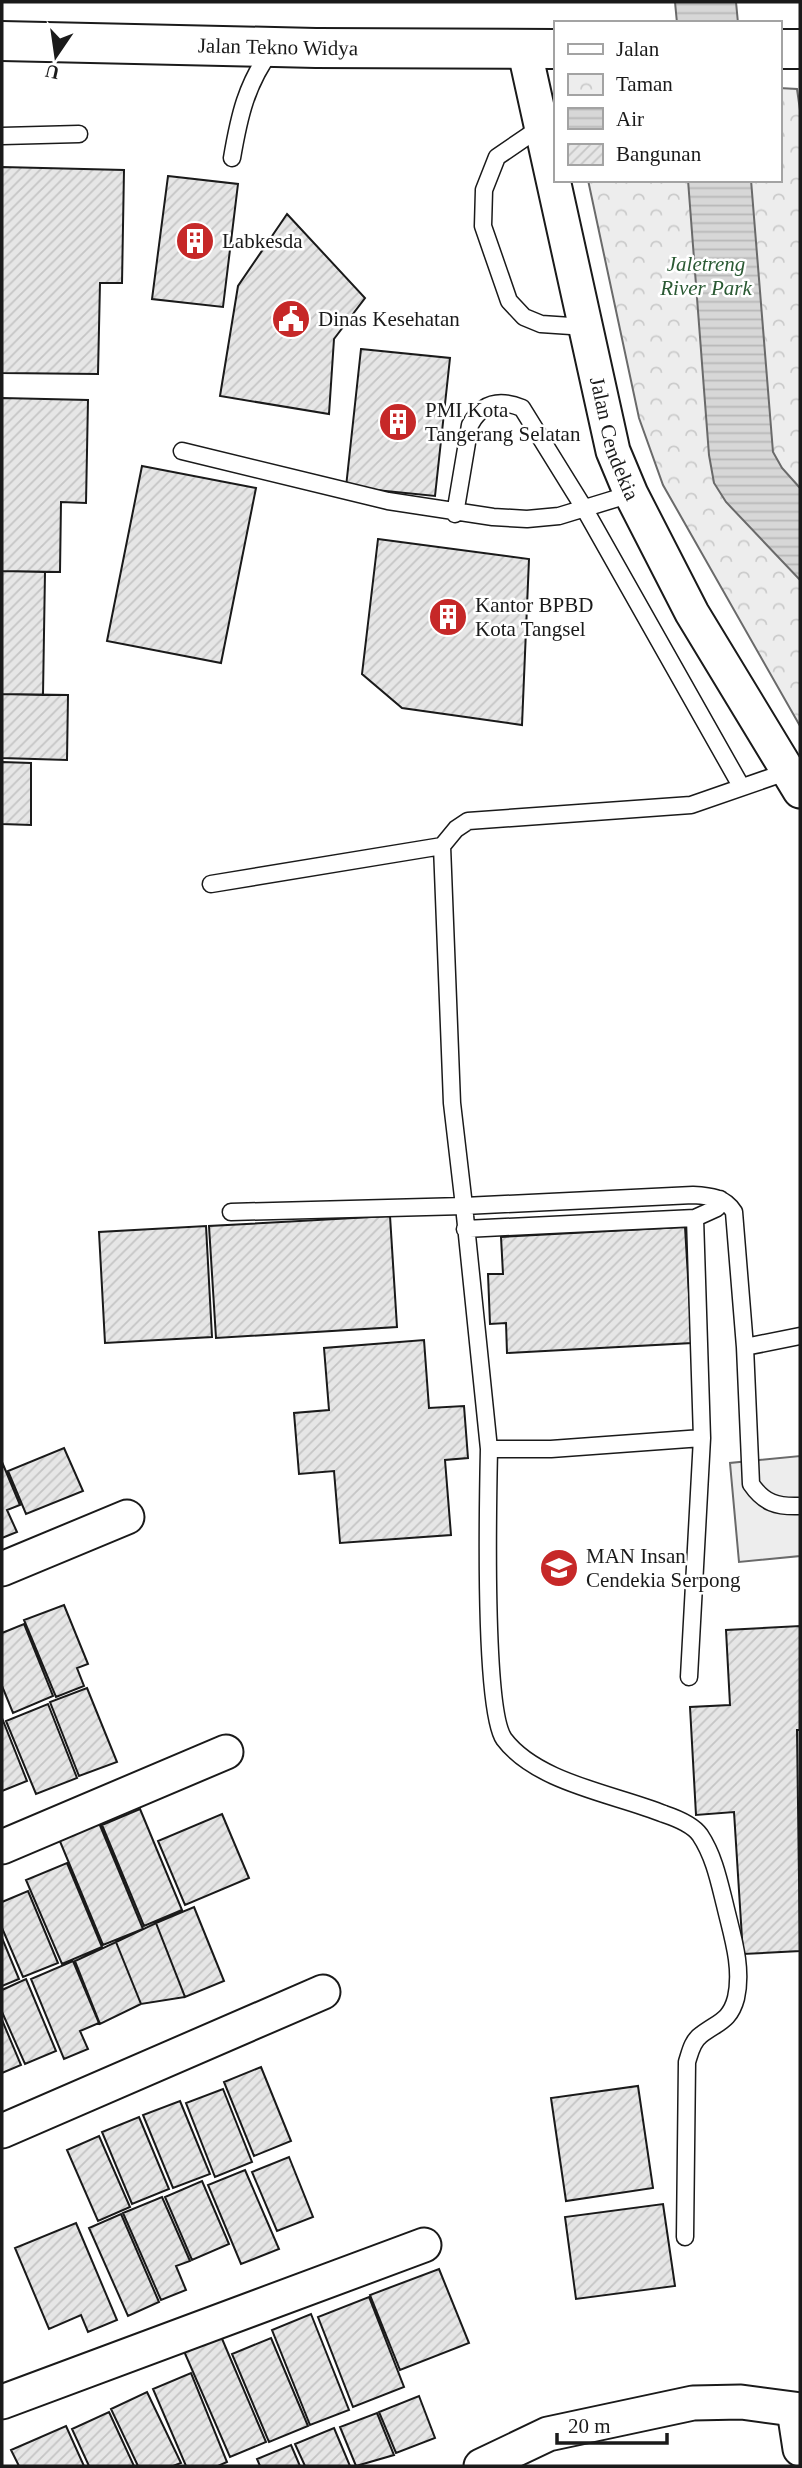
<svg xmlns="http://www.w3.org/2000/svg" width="802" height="2468" viewBox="0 0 802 2468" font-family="'Times New Roman',serif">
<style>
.built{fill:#ededed;stroke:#6a6a6a;stroke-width:2}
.park{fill:url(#park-crowns);stroke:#6a6a6a;stroke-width:2}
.water{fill:url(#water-rules);stroke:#6a6a6a;stroke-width:2}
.building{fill:url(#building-hatch);stroke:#1a1a1a;stroke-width:2}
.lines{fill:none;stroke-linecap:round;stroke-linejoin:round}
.lane-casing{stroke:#1a1a1a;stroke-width:19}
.street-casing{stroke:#1a1a1a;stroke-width:37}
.secondary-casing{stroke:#1a1a1a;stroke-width:42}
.lane{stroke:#fff;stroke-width:16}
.street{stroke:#fff;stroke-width:33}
.secondary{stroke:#fff;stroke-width:38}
.labels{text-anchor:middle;stroke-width:5;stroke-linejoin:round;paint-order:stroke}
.street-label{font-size:21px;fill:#1a1a1a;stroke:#fff}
.poi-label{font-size:21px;fill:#1a1a1a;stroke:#fff;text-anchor:start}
.park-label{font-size:21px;font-style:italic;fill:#2b5a34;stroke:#fff}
</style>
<defs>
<pattern id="park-crowns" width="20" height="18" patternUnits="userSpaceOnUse" patternTransform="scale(1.75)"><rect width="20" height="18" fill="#ededed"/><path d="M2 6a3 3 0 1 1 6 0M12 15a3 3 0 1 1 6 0" fill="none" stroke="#cbcbcb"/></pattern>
<pattern id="water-rules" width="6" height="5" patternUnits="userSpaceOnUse" patternTransform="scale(1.75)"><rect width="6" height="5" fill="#d7d7d7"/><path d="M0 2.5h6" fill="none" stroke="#b8b8b8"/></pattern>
<pattern id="building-hatch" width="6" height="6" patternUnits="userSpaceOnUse" patternTransform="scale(1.75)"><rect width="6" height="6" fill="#e6e6e6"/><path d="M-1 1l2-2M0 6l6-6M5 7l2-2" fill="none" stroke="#c5c5c5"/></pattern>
</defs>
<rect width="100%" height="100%" fill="#fff"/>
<path class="built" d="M800,1456v100l-61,6 -9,-99z"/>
<path class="park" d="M779,88l18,1 3,21v616l-137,-241 -24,-67 -51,-238h191z"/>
<path class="water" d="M675,2h61l2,21h-61z
M688,180h63l22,272 9,16 18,20v92l-74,-78 -12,-19 -5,-28z"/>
<path class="building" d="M2,167l122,3 -2,113h-22l-2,91 -96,-1z
M168,176l70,8 -15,123 -71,-8z
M287,214l78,84 -31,41 -5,75 -109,-18 18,-110z
M361,349l89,9 -15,138 -89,-9z
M2,398l86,2 -2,103 -25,-1 -1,70 -58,-1z
M142,466l114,22 -35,175 -114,-22z
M378,539l151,20 -7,166 -120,-17 -40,-34z
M2,571l43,1 -2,123 -41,-1z
M2,694l66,1 -1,65 -65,-2z
M2,762l29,1v62l-29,-1z
M390,1216l7,111 -181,11 -7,-112z
M206,1226l6,111 -107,6 -6,-111z
M685,1227l7,116 -185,10 -1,-30 -16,1 -2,-50h15l-2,-37z
M424,1340l5,68 35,-2 4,52 -23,2 6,75 -111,8 -6,-72 -35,3 -5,-61 35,-3 -5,-62z
M64,1448l19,43 -57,23 -18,-43z
M2,1462l18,43 -13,5 10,22 -15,6z
M64,1605l24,59 -11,4 7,18 -28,11 -32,-77z
M24,1624l29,72 -40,17 -11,-27v-53z
M800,1626v104h-3l3,221 -57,3 -9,-142 -38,3 -6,-108 40,-2 -4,-75z
M87,1688l30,74 -38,14 -29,-74z
M48,1704l29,74 -41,16 -30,-73z
M2,1718l25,63 -25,10z
M140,1809l42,101 -38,16 -42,-101z
M222,1814l27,64 -64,27 -27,-64z
M99,1823l44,106 -40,16 -44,-106z
M67,1863l35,84 -40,17 -36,-84z
M28,1891l30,72 -35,14 -21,-49v-26z
M194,1907l30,74 -39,16 -29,-74z
M156,1923l29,74 -44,7 -25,-62z
M2,1938l17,41 -17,7z
M116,1942l25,62 -41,20 -25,-63z
M73,1961l26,62 -19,8 8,18 -24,10 -33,-80z
M26,1979l30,72 -31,13 -23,-52v-22z
M2,2020l19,45 -19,8z
M261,2067l30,74 -37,15 -30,-74z
M638,2086l15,102 -87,13 -15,-103z
M223,2089l29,73 -37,15 -29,-74z
M180,2101l30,73 -37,14 -30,-73z
M139,2117l30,72 -37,15 -30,-72z
M99,2136l31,71 -32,14 -31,-71z
M289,2157l24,60 -36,14 -25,-59z
M245,2170l34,79 -38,15 -33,-79z
M202,2181l27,63 -37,16 -27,-63z
M162,2197l28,64 -14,5 10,24 -25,10 -38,-87z
M663,2204l12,82 -99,13 -11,-82z
M121,2214l38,88 -31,14 -39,-88z
M76,2223l41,97 -29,12 -7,-17 -32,14 -34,-81z
M439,2269l30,74 -69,27 -30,-75z
M369,2297l35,90 -51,20 -35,-90z
M311,2314l38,96 -39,15 -38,-95z
M217,2327l49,115 -36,15 -50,-115z
M271,2338l37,88 -39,16 -37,-88z
M191,2373l36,89 -9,4h-32l-33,-77z
M147,2392l34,71 -8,3h-35l-27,-57z
M419,2396l16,42 -39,15 -17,-41z
M109,2412l25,54h-45l-17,-37z
M377,2413l17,42 -38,11 -16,-39z
M66,2426l18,40h-65l-8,-16z
M334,2428l16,38h-45l-10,-22z
M291,2445l9,21h-40l-3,-7z"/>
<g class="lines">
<defs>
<path id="lane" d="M541,127l-44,30 -13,33 -1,36 26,75 15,16 17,7 45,3
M2,136l77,-2
M232,158c7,-41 14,-74 40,-109
M182,451l206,50 105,16 34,2 32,-3 72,-22
M455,514l15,-89c12,-22 28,-27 52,-17l62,100 157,278
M442,846l10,257 12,103 229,-11c17,1 32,2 41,17l11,135
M211,884l231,-38 14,-17 12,-8 223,-16 98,-34
M231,1212l233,-6 25,243h62l151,-11
M465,1229l230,-11 22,-10 3,-9
M800,1336l-55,11 6,137c13,19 26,23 49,22
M489,1449c-1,47 -6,260 15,290 33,44 111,55 160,75 12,4 29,11 36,21 14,21 19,46 25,70 7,30 18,62 11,93 -6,23 -18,24 -35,37 -9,6 -11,18 -14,27l-2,175
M689,1677l13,-239 -7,-220"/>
<g id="street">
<path id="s1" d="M524,48l89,403 18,43 61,119 108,178"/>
<path d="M2,1569l125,-52"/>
<path d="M2,1847l224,-95"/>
<path d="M2,2131l321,-139"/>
<path d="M2,2402l422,-157"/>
<path d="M794,2410l6,39"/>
<path d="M481,2466l67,-32 145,-31 48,-1 59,8"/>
</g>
<g id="secondary">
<path id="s2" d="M2,41l314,7 239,1"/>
<path d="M779,49h21"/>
</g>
</defs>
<use href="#lane" class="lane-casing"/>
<use href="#street" class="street-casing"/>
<use href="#secondary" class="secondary-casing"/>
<use href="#lane" class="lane"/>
<use href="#street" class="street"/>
<use href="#secondary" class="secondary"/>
</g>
<defs>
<symbol id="building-disc" viewBox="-11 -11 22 22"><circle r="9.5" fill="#c62828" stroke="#fff"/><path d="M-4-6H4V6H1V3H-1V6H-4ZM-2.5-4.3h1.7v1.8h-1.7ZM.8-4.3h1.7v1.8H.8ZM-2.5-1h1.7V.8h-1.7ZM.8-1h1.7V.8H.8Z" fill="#fff"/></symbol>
<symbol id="civic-disc" viewBox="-11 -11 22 22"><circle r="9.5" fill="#c62828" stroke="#fff"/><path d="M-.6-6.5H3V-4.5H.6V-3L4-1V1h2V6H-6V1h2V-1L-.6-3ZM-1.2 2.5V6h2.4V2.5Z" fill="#fff"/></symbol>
<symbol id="school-disc" viewBox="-11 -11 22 22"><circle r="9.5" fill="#c62828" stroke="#fff"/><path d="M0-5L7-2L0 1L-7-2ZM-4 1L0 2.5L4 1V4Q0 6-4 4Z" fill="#fff"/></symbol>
</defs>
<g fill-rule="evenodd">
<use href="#building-disc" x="173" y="219" width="44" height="44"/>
<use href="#civic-disc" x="269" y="297" width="44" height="44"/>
<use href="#building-disc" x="376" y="400" width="44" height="44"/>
<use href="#building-disc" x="426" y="595" width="44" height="44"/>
<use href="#school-disc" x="537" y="1546" width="44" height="44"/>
</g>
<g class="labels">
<g class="street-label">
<text dy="7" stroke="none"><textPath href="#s2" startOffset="276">Jalan Tekno Widya</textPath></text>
<text dy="7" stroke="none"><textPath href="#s1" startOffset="401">Jalan Cendekia</textPath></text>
</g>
<g class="poi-label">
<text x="222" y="248">Labkesda</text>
<text x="318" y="326">Dinas Kesehatan</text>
<text x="425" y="417">PMI Kota<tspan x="425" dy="24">Tangerang Selatan</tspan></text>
<text x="475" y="612">Kantor BPBD<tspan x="475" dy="24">Kota Tangsel</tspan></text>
<text x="586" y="1563">MAN Insan<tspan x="586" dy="24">Cendekia Serpong</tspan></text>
</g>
<g class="park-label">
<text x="706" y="271">Jaletreng<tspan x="706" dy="24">River Park</tspan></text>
</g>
</g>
<rect width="802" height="2468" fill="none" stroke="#1a1a1a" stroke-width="7"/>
<rect x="554" y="21" width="228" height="161" fill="#ffffff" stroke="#a3a3a3" stroke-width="2"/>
<rect x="568" y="44" width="35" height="10" fill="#ffffff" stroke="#a3a3a3" stroke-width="2"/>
<text x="616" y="56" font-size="21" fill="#1a1a1a">Jalan</text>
<rect x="568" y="74" width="35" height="21" fill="url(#park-crowns)" stroke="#a3a3a3" stroke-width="2"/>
<text x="616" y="91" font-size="21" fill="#1a1a1a">Taman</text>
<rect x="568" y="108" width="35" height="21" fill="url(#water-rules)" stroke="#a3a3a3" stroke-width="2"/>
<text x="616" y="126" font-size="21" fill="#1a1a1a">Air</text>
<rect x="568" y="144" width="35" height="21" fill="url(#building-hatch)" stroke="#a3a3a3" stroke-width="2"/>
<text x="616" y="161" font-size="21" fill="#1a1a1a">Bangunan</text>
<g transform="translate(56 56) rotate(193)" stroke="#ffffff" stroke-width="5" paint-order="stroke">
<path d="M0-5L12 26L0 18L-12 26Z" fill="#1a1a1a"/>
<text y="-10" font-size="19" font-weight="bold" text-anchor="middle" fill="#1a1a1a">U</text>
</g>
<path d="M557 2433v10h110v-10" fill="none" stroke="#1a1a1a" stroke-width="3.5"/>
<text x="568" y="2433" font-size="21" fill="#1a1a1a" stroke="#ffffff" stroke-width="5" paint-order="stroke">20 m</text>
</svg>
